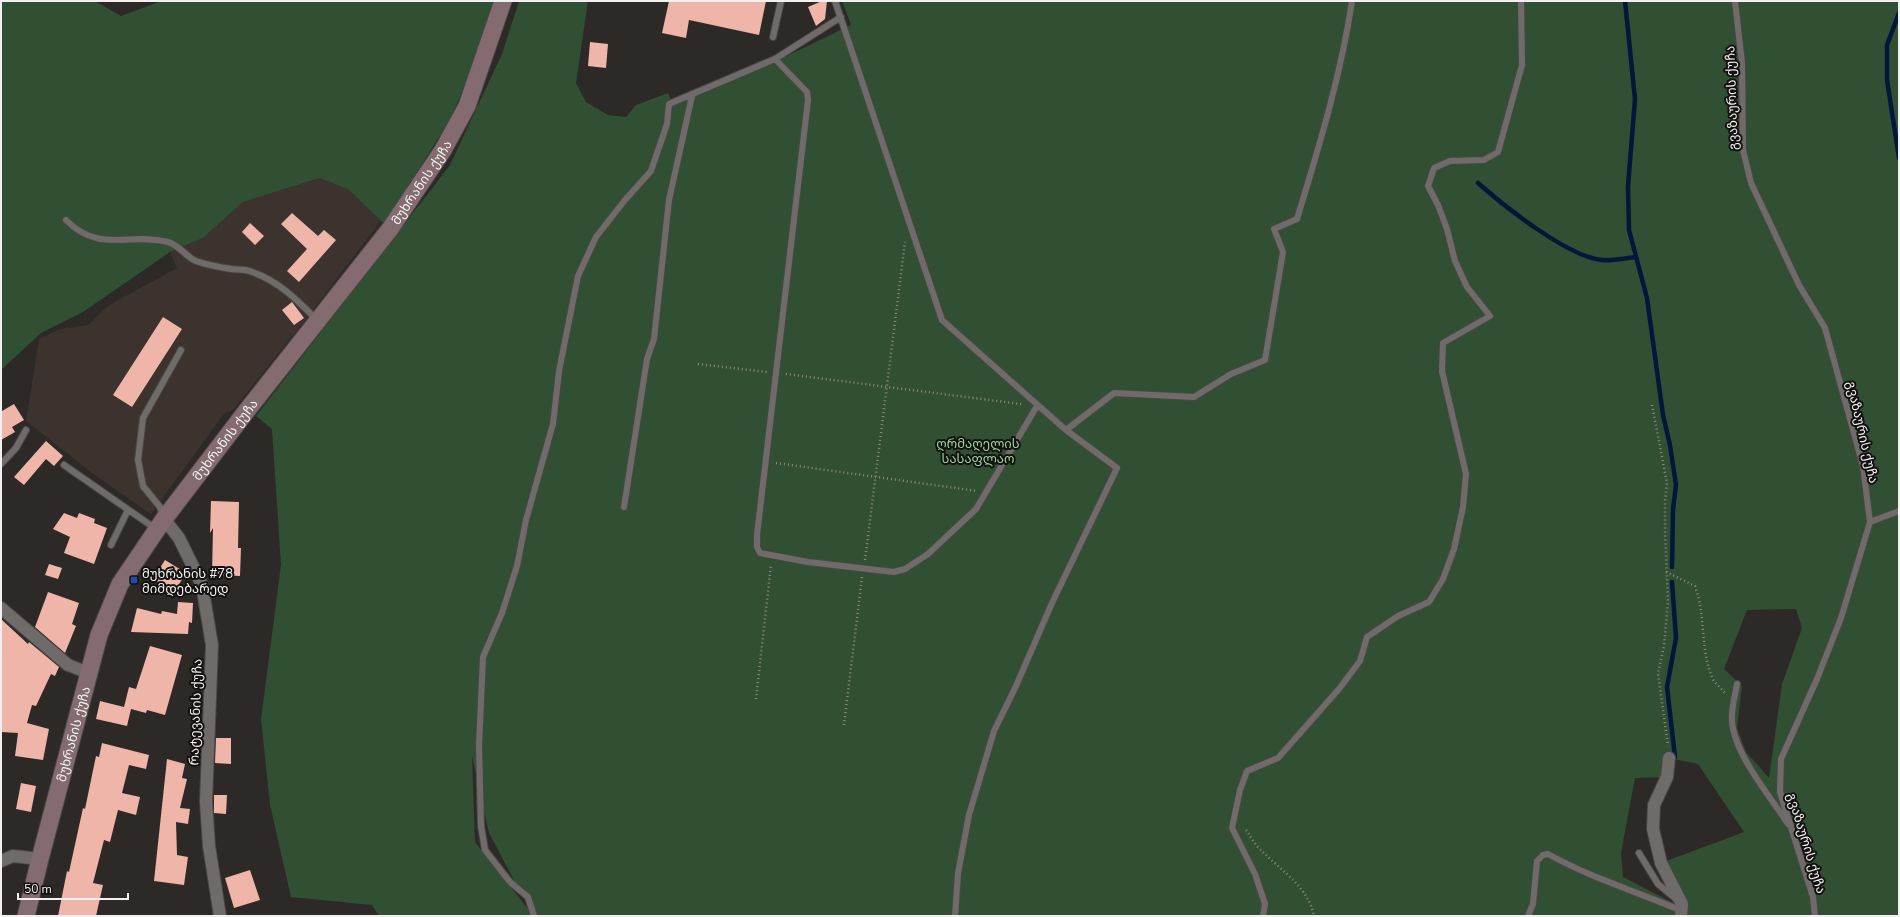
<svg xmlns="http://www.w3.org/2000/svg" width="1900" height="917" viewBox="0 0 1900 917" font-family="'Nunito Sans','Noto Sans Georgian',sans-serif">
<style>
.built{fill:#3c322e}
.green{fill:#314f32;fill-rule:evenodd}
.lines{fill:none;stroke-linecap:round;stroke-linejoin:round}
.stream{stroke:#02183a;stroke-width:4.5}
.building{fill:#f0b5a9}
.lane-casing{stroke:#4a4746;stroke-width:8}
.street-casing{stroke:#4a4746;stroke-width:14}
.secondary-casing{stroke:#4a4746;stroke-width:19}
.path{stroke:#8c8988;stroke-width:2.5;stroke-dasharray:1 3;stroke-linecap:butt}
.lane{stroke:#6f6b69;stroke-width:6}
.street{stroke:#6f6b69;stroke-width:12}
.secondary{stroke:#836b6f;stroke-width:17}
.transit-dot{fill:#1a4fb4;stroke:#131211;stroke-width:1.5}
.labels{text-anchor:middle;stroke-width:4;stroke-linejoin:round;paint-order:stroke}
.street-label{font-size:13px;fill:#f3f1f0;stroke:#131211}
.park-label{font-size:13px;fill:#96d297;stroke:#131211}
.poi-label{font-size:13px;fill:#f3f1f0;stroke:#131211;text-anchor:start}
</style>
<rect width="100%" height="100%" fill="#2c2927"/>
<path class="built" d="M320,178l29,12 32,31 -75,98 -73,91 -9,4 -73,100 -55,-38 -70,-55 13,-82 21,-10 28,-4 21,-20 68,-37 -7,-16 33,-14 40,-36z"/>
<path class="green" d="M1,1h94l26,15 40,-15h335l-5,20 -40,97 -67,106 -35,-34 -29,-12 -77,24 -40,36 -33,14 -87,60 -42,21 -40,37z
M519,1h69l-12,82 10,19 22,13 18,2 10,-12 32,-12 5,11c62,-21 120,-51 178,-79l-9,-24h1057v915h-1520l-7,-11 -81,-8 -21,-92 -9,-86 20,-154 -9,-136 -16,-13 194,-251 52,-111zM1796,609l6,19 -20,56 -13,94 -23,-26 -9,-24 5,-42 -18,-17 23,-59zM472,756l17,77 43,81 -57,-72zM1669,758l29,6 46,68 -83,31 22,45 -60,-31 -2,-24 14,-75 32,-1z"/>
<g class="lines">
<path class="stream" d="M1625,1l10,98 -7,87 1,44 18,68 16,117 7,30 6,40 -3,24 -1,58
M1899,13l-12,32v35l12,78
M1478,183c26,23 90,74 124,77 11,1 23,-2 34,-3
M1672,582l4,56 -9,49 8,70"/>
</g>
<path class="building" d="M669,1h97l-7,34 -70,-15 -3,18 -24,-5z
M822,1h5l-2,18 -9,7 -8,-19z
M590,42l18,2 -2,24 -18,-2z
M292,213l26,23 6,-6 12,10 -37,42 -12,-11 20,-22 -26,-25z
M250,223l14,13 -9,9 -13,-13z
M292,302l12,16 -10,7 -12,-15z
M163,317l19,12 -50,78 -19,-12z
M14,404l10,16 -12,7 3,5 -14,8v-31l1,2z
M46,441l17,15 -9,10 -8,-7 -22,26 -10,-8z
M211,501l28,1 -1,46h3l-1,28 -28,-1 1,-47 -3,5z
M64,513l13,5 2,-5 16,6 -1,4 13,5 -13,36 -30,-11 6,-16 -17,-8z
M165,560l21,13 -12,19 -21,-13z
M49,564l13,4 -4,11 -13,-4z
M48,592l31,11 -7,21 4,2 -11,27 -30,-26z
M178,602l15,1 -1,20 -3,-1 -1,12 -57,-2 6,-24 24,6 1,-3 15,3z
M1,619l27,25 1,-2 30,25 -4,9 -4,-2 -15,32 -4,-1 -5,18 22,6 -6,31 -28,-4 3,-23 -17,-1z
M150,646l32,9 -17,60 -18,-5 -1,3 -15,-4 -4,17 -31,-7 4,-18 24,6 5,-20 7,2z
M216,738h15v26l-16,-1z
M102,743l47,12 -3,14 -17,-4 -7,28 18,4 -4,18 -18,-5 -8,32 -6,-2 -11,43 10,2 -7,31h-38l9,-45 2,1 14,-64 2,1 11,-53 3,1z
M167,759l18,5 -3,14 5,1 -7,29 10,1 -2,15 -12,-2 1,33 11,2 -4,28 -30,-4z
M21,783l15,3 -5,26 -15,-3z
M214,795h13l-1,19 -12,-1z
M250,870l10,30 -26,8 -9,-30z"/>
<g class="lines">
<defs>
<path id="lane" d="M835,1l107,319 124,110 51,38 -65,135 -36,83 -22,45 -25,84 -11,58 -3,43
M1735,1l7,62 1,87 8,33 48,102 26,43 38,138 7,56 -29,96 -24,61 -36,80 -1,33 33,105 2,19
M773,37l8,-36
M775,59l32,33 1,8 -51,435v12l3,6 48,9 86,10 11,-3 23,-15 48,-45 61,-103
M66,220c33,34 64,12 102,22 11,3 18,15 28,19 11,4 23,6 35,8 7,1 15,0 21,3 27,9 46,29 65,48
M1066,430l48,-37 80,4 37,-23 34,-14 18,-108 -9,-23 23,-10c22,-72 44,-144 55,-218
M1,464l15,-16 10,-18
M64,465l92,64
M624,507l23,-148 7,-20 15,-139 23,-104
M163,516l-3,-9 -17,-21 -5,-26 5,-42 38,-68
M1870,522l29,-11
M111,545l17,-35
M1737,684c-2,12 -6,25 -5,37 2,33 38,75 56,103
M1639,853l19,31 18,15
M534,916l-6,-19 -18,-15 -25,-32 -4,-24 -2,-80 4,-89 19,-44 15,-47 9,-46 27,-96 6,-53 19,-95 18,-39 29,-37 26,-29 16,-47 2,-20 106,-45 66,-42
M1263,916l2,-12 -10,-30 -23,-46 8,-38 7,-19 31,-13 61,-69 21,-28 7,-24 31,-21 31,-14 14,-23 11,-30 9,-42 3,-33 -24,-103 1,-28 47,-27 -23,-29 -12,-26 -8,-32 -9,-24 -10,-19 6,-18 16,-7 34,-1 14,-8 24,-87 -1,-64
M1528,916l5,-12 4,-43 6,-6 5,-1c43,24 90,38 134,57"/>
<path id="street" d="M164,519l15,19 23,47 10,60 -6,157 3,44 11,70
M1,608l67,57 21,8
M1669,758l-2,19 -13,28 -1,24 8,34 21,41 -1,12
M1,861l12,-5 27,3"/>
<g id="secondary">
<path id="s1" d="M26,916l14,-57 59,-224 21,-51 44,-65 84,-110 142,-180 53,-79 24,-44 36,-105"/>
</g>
</defs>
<use href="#lane" class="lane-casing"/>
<use href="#street" class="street-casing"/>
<use href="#secondary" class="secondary-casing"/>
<path class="path" d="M698,364l69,8
M786,374l235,30
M1652,405l15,78 -2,18v29l3,72 -4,44 -6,27 10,73
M776,463l201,28
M865,560l40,-318
M1666,572l29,14c11,30 5,63 17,91 2,6 9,11 13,16
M756,699l15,-134
M844,725l18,-148
M1246,830c5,7 9,15 15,20 20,21 47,36 53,66"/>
<use href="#lane" class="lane"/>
<use href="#street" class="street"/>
<use href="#secondary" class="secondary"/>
</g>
<rect class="transit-dot" x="130" y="576" width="8" height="8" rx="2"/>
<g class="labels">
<g class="street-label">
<text transform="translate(1731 98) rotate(-92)" y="5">გვაზაურის ქუჩა</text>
<text dy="5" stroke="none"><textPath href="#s1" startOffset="848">მუხრანის ქუჩა</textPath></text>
<text transform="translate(1863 432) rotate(77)" y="5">გვაზაურის ქუჩა</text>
<text dy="5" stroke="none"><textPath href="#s1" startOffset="524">მუხრანის ქუჩა</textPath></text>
<text transform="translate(195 712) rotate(-88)" y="5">რატევანის ქუჩა</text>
<text dy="5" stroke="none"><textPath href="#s1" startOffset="188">მუხრანის ქუჩა</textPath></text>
<text transform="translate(1807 843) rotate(73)" y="5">გვაზაურის ქუჩა</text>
</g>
<g class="park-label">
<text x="978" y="448">ღრმაღელის<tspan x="978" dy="15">სასაფლაო</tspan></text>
</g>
<g class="poi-label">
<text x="142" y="578">მუხრანის #78<tspan x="142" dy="15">მიმდებარედ</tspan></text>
</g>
</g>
<rect width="1900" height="917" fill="none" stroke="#f3f1f0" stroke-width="4"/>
<path d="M18 893v6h110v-6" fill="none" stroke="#f3f1f0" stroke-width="2"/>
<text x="24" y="893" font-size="12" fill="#f3f1f0" stroke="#131211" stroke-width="3" paint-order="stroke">50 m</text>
</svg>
